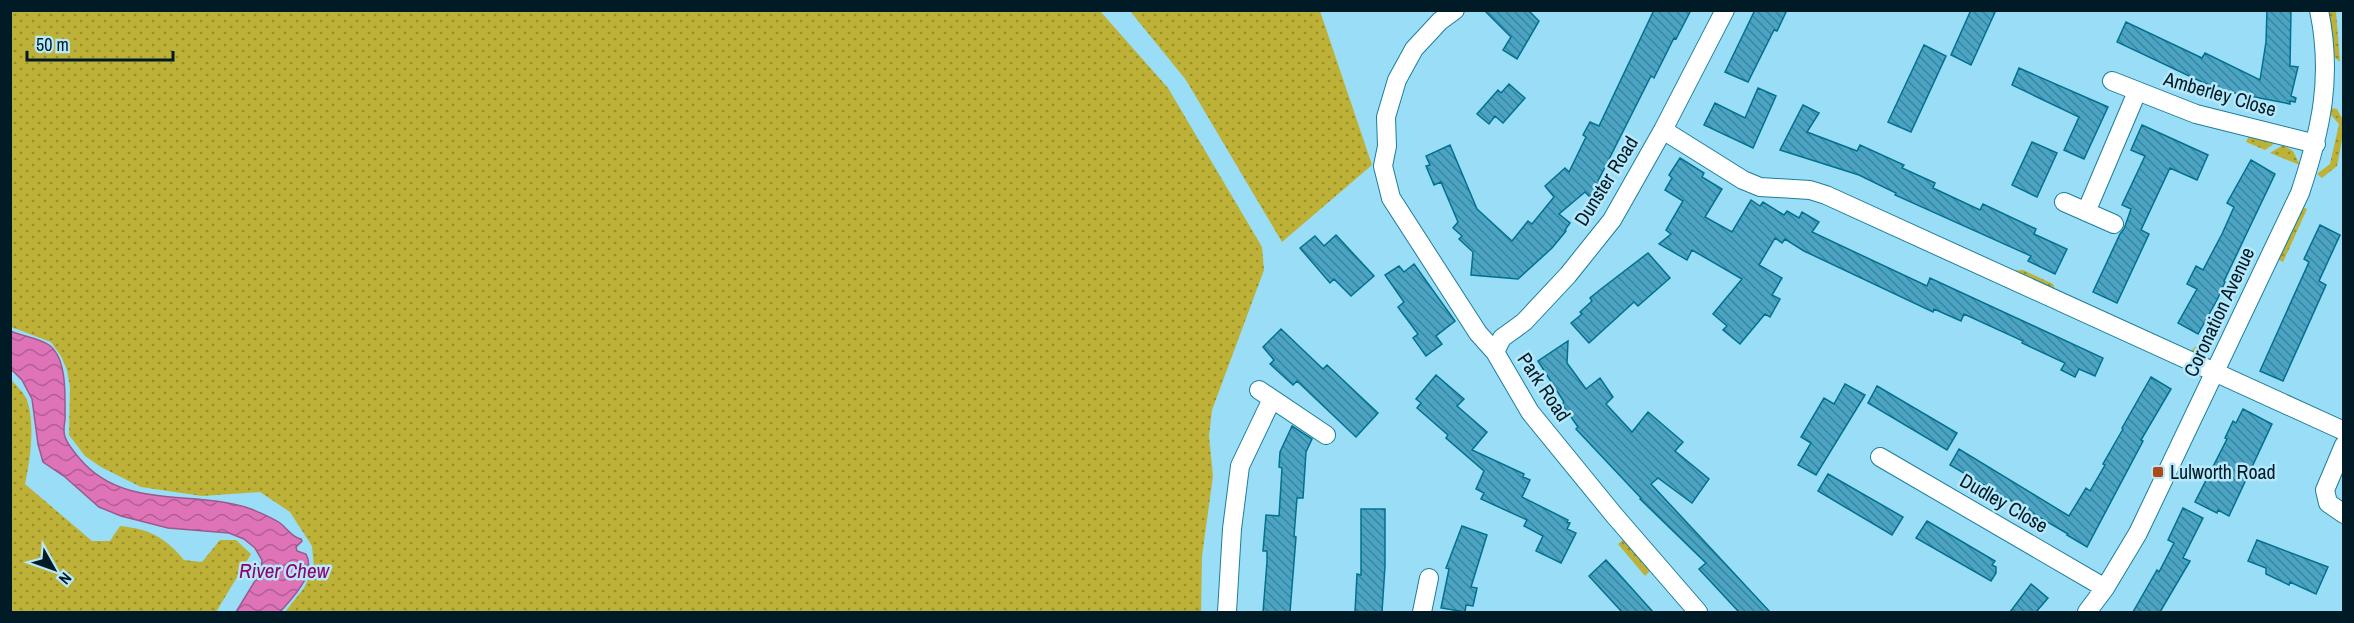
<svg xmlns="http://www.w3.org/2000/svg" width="2354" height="623" viewBox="0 0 2354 623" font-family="'Archivo Narrow',sans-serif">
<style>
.grass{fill:url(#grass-dots)}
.water{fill:url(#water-waves);stroke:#9c598b;stroke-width:1.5}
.building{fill:url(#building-back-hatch);stroke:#00718e;stroke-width:1.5}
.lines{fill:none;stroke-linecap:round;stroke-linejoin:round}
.street-casing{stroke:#1b7e9b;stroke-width:20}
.street{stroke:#fff;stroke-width:18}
.poi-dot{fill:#ad4915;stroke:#b6e8fb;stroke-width:2}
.labels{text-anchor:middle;stroke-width:5;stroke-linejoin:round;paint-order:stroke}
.street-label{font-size:20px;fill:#001b25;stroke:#b6e8fb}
.poi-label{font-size:20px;fill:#001b25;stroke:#b6e8fb;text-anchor:start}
.water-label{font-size:21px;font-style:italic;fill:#90036a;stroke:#b6e8fb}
</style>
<defs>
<pattern id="grass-dots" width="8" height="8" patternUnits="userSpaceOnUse" patternTransform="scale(1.5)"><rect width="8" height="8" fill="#bdb137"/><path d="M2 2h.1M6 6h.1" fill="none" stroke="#978f2e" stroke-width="1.8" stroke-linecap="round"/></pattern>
<pattern id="water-waves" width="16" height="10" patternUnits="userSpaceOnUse" patternTransform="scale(1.5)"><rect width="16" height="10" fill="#df73b7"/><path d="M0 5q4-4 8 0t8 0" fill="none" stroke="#b25e95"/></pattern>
<pattern id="building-back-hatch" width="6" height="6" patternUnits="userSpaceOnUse" patternTransform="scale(1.5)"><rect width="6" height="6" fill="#4ba4c3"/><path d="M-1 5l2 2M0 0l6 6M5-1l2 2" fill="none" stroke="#3c859e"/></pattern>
</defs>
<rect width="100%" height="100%" fill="#9addf7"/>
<path class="grass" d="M10,11h1090l68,77 94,159 2,23 -52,140 -3,26 4,40 -11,80 -1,56h-916l19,-24 10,-20 -2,-22 -22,-34 -30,-20 -58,4 -61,-9 -40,-20 -16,-11 -16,-21 1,-48 -3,-17 -6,-14 -10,-14 -40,-15z
M1130,11h190l52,154 -90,77 -96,-162z
M2329,11h7l4,51 -7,-6z
M2332,108l5,1 7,13 -1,13 -6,31 -15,12 -5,-4 13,-10 9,-40 -9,-10z
M2250,134l16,4 3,4 6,1 -10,7 -19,-8z
M2283,145l10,6 7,14 -30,-12z
M2301,206l6,3 -24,53 -6,-3z
M2023,270l30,14 2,5 -2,2 -45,-20z
M2215,341l-4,10 -6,5 -18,-1 8,-8z
M11,379c4,6 12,12 15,19 10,23 4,63 -1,86l67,57h18l10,-15c29,3 45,11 64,34l18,2 18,-22h16l15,14 -35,58h-205z
M1623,540l27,31 -5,5 -27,-32z"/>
<path class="water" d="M10,331c12,5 29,7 39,14 18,13 16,50 16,69 1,7 -3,15 0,23 2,7 10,16 15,22 44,52 114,30 171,50 10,4 20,8 29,14 7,5 11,14 21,16l1,2 -6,6 1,4 9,3c11,20 -14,44 -26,58h-44l25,-41 1,-11 -7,-12 -11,-9 -15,-6 -61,-5 -47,-12 -22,-9 -34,-30 -22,-15 -5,-18 -6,-45 -10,-19 -11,-11z"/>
<path class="building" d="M1484,10h44l11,11 -22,38 -14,-9 8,-13z
M1654,10h37l-15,29 -2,-1 -20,40 -3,-2 -53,105 6,7 -12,11 -7,-7 -26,22 11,9 -5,7 1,1 -14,17 -34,31 -47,-4 2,-23 -14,-13 3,-3 -9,-8 5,-6 -17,-40 -7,3 -8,-19 4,-1 -4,-9 24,-11 27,64 35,32 16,-20 4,3 22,-27 -9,-11 20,-18 4,4 17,-35 -3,-2 7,-13 9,4z
M1755,10h32l-10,21 -3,-1 -26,52 -23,-10z
M1971,10h25l-25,55 -20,-10z
M2267,10h24l-1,56 8,1 -7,29 5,2 -1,4 -5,-1v3l-71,-14 -102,-48 9,-20 76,36 3,-5 55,27 6,-38z
M1924,45l22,11 -35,76 -23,-10z
M2019,68l89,39 -24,52 -20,-9 15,-33 -67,-32z
M1509,84l16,14 -22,25 -8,-7 -6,8 -12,-10 21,-24 3,3z
M1758,88l18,8 -23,52 -49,-23 11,-22 30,15z
M1803,105l16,8 -12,19 50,19 3,-6 44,20 -2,3 33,15 -2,5 47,22 3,-6 53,25 -2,5 33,15 -12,25 -27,-13 3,-5 -136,-61 1,-2 -37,-18 -79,-25z
M2142,125l66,30 -11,25 -27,-12 -29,62 8,4 -32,69 -24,-11 27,-58 4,-5 7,-20 -9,-4 23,-49 -14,-6z
M2032,142l25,11 -20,44 -25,-12z
M1680,158l24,15 -2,4 20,12 -17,28 27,15 19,-32 9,6 3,-4 21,13 3,-4 12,7 3,-6 17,10 -7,10 115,54 3,-8 173,80 -8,18 -16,-7 -4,8 -14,-7 4,-7 -43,-20 1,-2 -59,-27 -3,7 -27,-12 -1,3 -129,-61 -19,-12 -3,4 -7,-5 -16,27 23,13 -10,17 8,4 -10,18 -5,-3 -25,30 -17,-14 4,-4 -14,-12 29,-35 -50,-29 -5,10 -28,-16 12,-10 -5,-4 17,-29 -18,-11 7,-12 -3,-3z
M2251,160l24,14 -51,107 1,1 -8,18 -19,34 -20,-11 19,-34 -10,-5 9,-18 7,4 19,-36 12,-27 -7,-4z
M2320,225l20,10 -21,46 7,4 -43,96 -23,-10 49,-109 -5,-3z
M1336,235l38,41 -23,20 -17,-17 -4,4 -30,-35 15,-12 9,10z
M1648,253l22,25 -32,28 -4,-4 -45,41 -18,-20 11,-9 -2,-2 12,-11 -2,-3 11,-9z
M1414,264l41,57 -19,15 6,8 -16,12 -13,-18 5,-4 -20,-27 6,-5 -19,-27 14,-9 5,6z
M1281,329l42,40 4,-4 51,48 -22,24 -59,-56 -4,4 -23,-21 4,-4 -11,-13z
M1568,341l-1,22 19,26 14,-11 13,19 -7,7 26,28 16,-20 35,30 -8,9 34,28 -17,24 -34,-25 -7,6 119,128h-31l-40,-43 7,-6 -66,-64 1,-1 -65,-69 2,-2 -16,-23 2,-2 -26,-41z
M1436,375l28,24 -7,7 30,26 -15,18 52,24 -1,3 7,3 -8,17 46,23 -1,2 3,1 -3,6 9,4 -15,30 -25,-12 7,-15 -19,-10 3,-6 -46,-21 3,-6 -8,-4 8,-18 -38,-33 2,-3 -31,-27 4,-5 -5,-4z
M2151,377l20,12 -30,51 2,1 -56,106 -20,-12 1,-1 -118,-69 9,-16 110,67 17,-28 4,3 15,-26 -2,-1 20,-35 -1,-1z
M1845,384l20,11 -49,80 -18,-10 13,-22 -10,-6 23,-39 10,6z
M1877,386l80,47 -10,17 -79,-47z
M2243,409l29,15 -43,92 -11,-6 -1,3 -22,-11 32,-63 -2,-1 8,-17 3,2z
M1292,426l20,13 -6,13 -3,46h-6l-3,38 2,1 -6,75h-27l4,-50v-11h-4l3,-36 13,1 3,-48 -3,-1 1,-15z
M1828,474l75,43 -11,18 -74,-44z
M2183,508l20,10 -20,40 7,3 -30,51h-27l24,-42 2,2 15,-29 -6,-3z
M1361,509h24v57l-3,46h-27l2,-38 4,1z
M1927,521l68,40 -3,4 4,2v6l-5,8 -75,-43z
M1462,526l25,9 -16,52 6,1 -4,18 -7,-1 -1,7 -24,-4 8,-39 -3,-1z
M2257,540l71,27 -12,27 -26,-12 -1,3 -23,-11v-6l-18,-7z
M1606,560l12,13 35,39h-31l-33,-36z
M2031,584l17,14 -12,14h-26z"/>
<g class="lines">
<defs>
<path id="street" d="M1455,10l-15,11 -26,28 -17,31 -11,37 1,29 -4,20 8,32 87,135 17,19 35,60 84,103 84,97
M2112,81l84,33 120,30
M1663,130l80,50 17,7 50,3 16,5 518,236
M2064,202l50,22
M2086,212l51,-120
M1495,352l7,-14 22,-16 44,-47 44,-55 51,-90 62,-120
M1259,390l67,45
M2344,445l-19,45 3,13 16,11
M1880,457l225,131
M1227,612l5,-83 8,-63 32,-67
M1422,612l7,-34
M2087,612l18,-24 33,-55 162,-340c21,-63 33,-116 19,-183"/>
</defs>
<use href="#street" class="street-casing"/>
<use href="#street" class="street"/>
</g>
<rect class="poi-dot" x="2152" y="466" width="12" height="12" rx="3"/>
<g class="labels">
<g class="street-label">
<text transform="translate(2220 94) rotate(16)" y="7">Amberley Close</text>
<text transform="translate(1606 181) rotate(-58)" y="7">Dunster Road</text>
<text transform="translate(2219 312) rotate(-65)" y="7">Coronation Avenue</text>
<text transform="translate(1544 387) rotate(56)" y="7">Park Road</text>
<text transform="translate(2004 503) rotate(30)" y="7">Dudley Close</text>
</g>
<g class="poi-label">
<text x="2170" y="479">Lulworth Road</text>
</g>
<g class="water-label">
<text x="284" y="578">River Chew</text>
</g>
</g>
<rect width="2354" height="623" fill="none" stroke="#001b25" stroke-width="24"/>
<g transform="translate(54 569) rotate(130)" stroke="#b6e8fb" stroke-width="4.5" paint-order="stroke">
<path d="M0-4.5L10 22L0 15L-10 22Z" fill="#001b25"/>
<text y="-9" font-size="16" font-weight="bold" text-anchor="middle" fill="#001b25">N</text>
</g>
<path d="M27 51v9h146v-9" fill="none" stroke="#001b25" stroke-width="3"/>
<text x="36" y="51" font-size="18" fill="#001b25" stroke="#b6e8fb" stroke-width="4.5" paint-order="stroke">50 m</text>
</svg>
